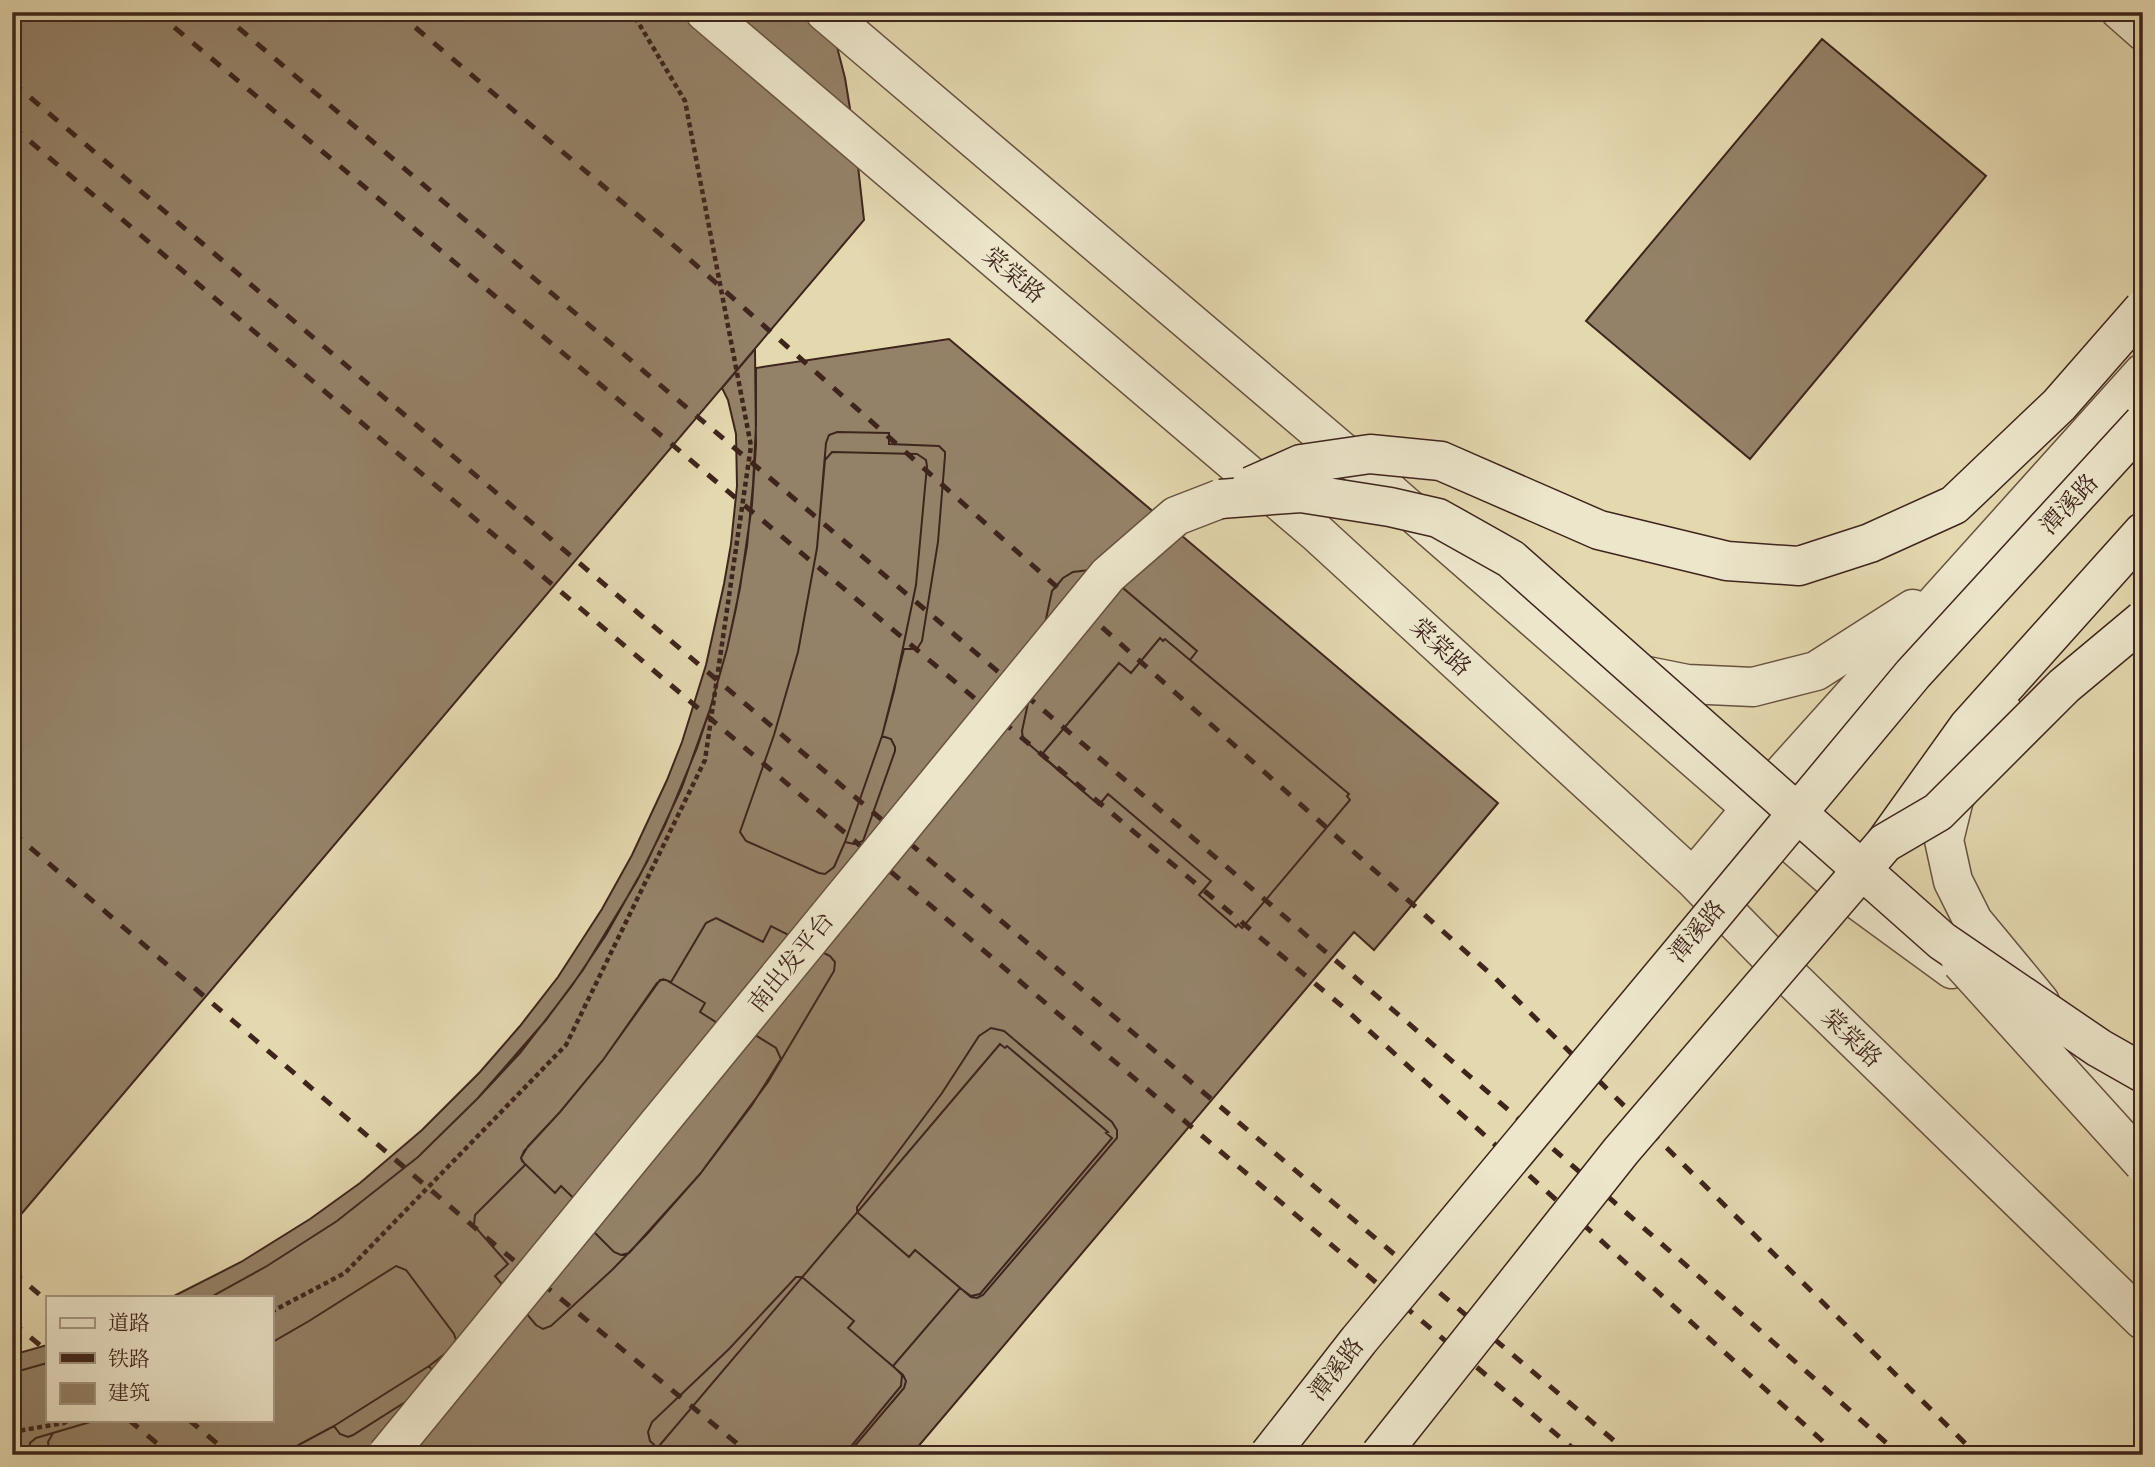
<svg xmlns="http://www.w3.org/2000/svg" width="2155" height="1467" viewBox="0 0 2155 1467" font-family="Alegreya,'Noto Serif SC',serif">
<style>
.building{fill:#948268;stroke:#3e251c;stroke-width:2}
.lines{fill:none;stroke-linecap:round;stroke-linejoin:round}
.minor-casing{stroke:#685241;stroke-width:36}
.tertiary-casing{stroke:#685241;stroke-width:41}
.secondary-casing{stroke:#3e251c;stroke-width:41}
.path{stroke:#3e251c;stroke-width:4.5;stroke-dasharray:5 3.5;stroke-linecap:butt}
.minor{stroke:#ede6cb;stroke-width:33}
.tertiary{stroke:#ede6cb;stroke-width:38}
.secondary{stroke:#ede6cb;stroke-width:38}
.rail{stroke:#3e251c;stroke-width:5;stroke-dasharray:12 12;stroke-linecap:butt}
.tertiary-bridge-casing{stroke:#685241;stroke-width:41;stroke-linecap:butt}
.secondary-bridge-casing{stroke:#3e251c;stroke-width:41;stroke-linecap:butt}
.path-bridge{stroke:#3e251c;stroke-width:4.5;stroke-dasharray:5 3.5;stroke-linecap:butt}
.tertiary-bridge{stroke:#ede6cb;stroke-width:38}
.secondary-bridge{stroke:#ede6cb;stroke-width:38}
.labels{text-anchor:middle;stroke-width:7;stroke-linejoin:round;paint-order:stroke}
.street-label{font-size:24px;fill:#3e251c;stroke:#ede6cb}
</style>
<rect width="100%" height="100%" fill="#e4d8af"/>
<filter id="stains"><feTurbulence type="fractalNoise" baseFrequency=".00286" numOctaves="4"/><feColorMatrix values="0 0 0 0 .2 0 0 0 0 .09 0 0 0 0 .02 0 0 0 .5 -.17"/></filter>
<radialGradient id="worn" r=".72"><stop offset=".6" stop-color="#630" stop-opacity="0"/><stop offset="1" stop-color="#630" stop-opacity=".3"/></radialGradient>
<path class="building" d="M12,12h816l17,66 10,61 9,81 -852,1005z
M1822,39l164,137 -236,283 -164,-138z
M949,339l549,464 -124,147 -20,-18 -443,523h-899v-82l35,-10v57h224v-123h-60l56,-31 70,-45 81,-64 60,-59 68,-78 37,-50 54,-89 28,-56 32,-77 13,-39 17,-60 9,-41 11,-62 6,-61 3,-60v-57z
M755,349l1,96 -4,60 -12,83 -13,61 -17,60 -28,78 -35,75 -41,73 -35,52 -51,66 -42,45 -60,59 -81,64 -70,45 -56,31h-39l69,-35 69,-43 50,-36 62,-53 58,-58 40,-46 38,-49 44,-68 30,-54 35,-75 15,-38 24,-77 18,-81 7,-40 6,-58 -1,-52 -8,-34 -6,-12z
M837,432l52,1v11l50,2 6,6v4l-7,86 -16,99 -5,8h-13l-22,87 9,3 4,8v4l-32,90 -9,3 -9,-2 -11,25 -9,7 -6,-1 -73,-32 -6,-9 34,-97 24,-83 19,-104 9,-105 3,-8z
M832,452l85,2 9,6 1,6 -11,119 -22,106 -12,45 -37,106 -11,25 -9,7 -6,-1 -73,-32 -6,-9 34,-97 24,-83 19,-104 8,-88z
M1089,570l21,7 87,74 -7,9 159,134 -2,2 3,4 -108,128 -4,-4 -2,3 -37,-32 12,-14 -103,-87 -9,11 -76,-66 -1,-8 30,-140 11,-13 10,-6z
M1160,638l3,3 2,-2 184,155 -2,2 3,4 -108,128 -4,-4 -2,3 -37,-32 12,-14 -103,-87 -9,11 -55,-47 2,-2 -3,-3 76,-90 12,10z
M716,918l47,24 8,-16 59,30 5,6 -1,9 -66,111 -68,92 -53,60 -35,36 -61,56 -8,3 -7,-4 -41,-49 13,-12 -32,-36 -2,-3 1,-10 50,-50 -4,-7 3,-7 36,-39 43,-52 54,-77 6,-4 8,3 35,-59z
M660,980h6l39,23 -5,9 33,21 6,-8 37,23 5,11 -29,46 -52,69 -71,79 -8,2 -7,-3 -31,-31 7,-7 -29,-28 -6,7 -33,-32 -1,-3 7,-12 32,-34 43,-52z
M991,1028l13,3 108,91 5,8v8l-134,157 -6,3 -6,-1 -56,-47 -6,7 -52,-45v-5l85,-114 37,-57z
M1000,1044l5,4 2,-2 101,86 -2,1 6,5 -132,156 -9,2 -11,-8 -67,78 9,9 -1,11 -57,69h-179l-2,-2 1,-2 -5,-5z
M396,1266l10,4 48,64 2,6 -5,10 -22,16 3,4 -3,17 -76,48 -5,2 -8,-3 -6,-8 -54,29h-251l1,-12 6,-5 61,-18h174v-77l38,-22z
M396,1266l10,4 48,64 2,6 -1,6 -26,20 -95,60 -54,29h-230l-2,-13 5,-9 44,-13h174v-77l38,-22z
M796,1277h6l52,44 -6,7 55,47 3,6 -2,7 -57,67h-182l-15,-14 -2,-9 4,-10 77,-73z
M47,1345v18l-35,10v-18z"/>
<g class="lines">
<defs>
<path id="minor" d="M2118,12l25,22"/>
<path id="tertiary" d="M705,12l612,521 376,345 95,97 355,345
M825,12l554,471 473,413 100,73
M1627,672l60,12 66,3 63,-16 97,-62
M2004,713l-50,86 -10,41 9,41 20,40 67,81
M1693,878l58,-69 392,-436
M2035,1030l108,80"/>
<path id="secondary" d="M1885,843l83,-116 175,-195"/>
</defs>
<use href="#minor" class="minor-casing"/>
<use href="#tertiary" class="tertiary-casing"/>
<use href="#secondary" class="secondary-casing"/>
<path class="path" d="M12,1432l52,-9 5,-3"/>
<use href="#minor" class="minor"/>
<use href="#tertiary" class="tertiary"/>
<use href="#secondary" class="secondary"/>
<path class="rail" d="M156,12l1187,995 495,448
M220,12c562,478 1130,951 1680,1443
M397,12l282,238 814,726 484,479
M12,82l1619,1373
M12,126l1208,1025 361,304
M12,832l482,412 257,211
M12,1271l35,30
M12,1322l35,29
M129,1420l42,35
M189,1420l42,35"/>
<defs>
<path id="tertiary-bridge" d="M1961,962l182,201
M387,1455l721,-880 68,-59 44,-17"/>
<path id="secondary-bridge" d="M1251,486l50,-22 69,-10 71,7 158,69 128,31 72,5 71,-23 84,-38 105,-100 84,-96
M1220,499l81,-6 89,14 48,11 73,41 431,382 157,107 44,25
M1269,1455l90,-115 554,-666 230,-251
M1380,1455l241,-304 264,-308 53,-31 126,-126 79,-66"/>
</defs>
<use href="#tertiary-bridge" class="tertiary-bridge-casing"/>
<use href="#secondary-bridge" class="secondary-bridge-casing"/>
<path class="path-bridge" d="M271,1312l74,-39 221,-228 139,-285 46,-314 -66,-345 -53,-89"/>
<use href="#tertiary-bridge" class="tertiary-bridge"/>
<use href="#secondary-bridge" class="secondary-bridge"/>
</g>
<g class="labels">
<g class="street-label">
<text transform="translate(1014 275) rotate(40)" y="8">棠棠路</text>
<text transform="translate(2069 504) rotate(-47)" y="8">潭溪路</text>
<text transform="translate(1441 647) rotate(43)" y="8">棠棠路</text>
<text transform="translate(1697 931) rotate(-50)" y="8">潭溪路</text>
<text transform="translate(791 962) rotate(-51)" y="8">南出发平台</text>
<text transform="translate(1852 1038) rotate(44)" y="8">棠棠路</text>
<text transform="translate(1336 1369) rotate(-52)" y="8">潭溪路</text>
</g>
</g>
<rect width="2155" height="1467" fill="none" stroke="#e4d8af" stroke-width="42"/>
<rect x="14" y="14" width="2127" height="1439" fill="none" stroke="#3e251c" stroke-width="3.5"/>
<rect x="21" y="21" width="2113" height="1425" fill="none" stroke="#3e251c" stroke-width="2"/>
<rect x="46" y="1296" width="228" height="126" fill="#ede6cb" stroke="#a79985" stroke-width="2"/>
<rect x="60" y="1318" width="35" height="10" fill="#ede6cb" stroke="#a79985" stroke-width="2"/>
<text x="108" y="1330" font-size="21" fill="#3e251c">道路</text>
<rect x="60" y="1353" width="35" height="10" fill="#3e251c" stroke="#a79985" stroke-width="2"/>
<text x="108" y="1366" font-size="21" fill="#3e251c">铁路</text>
<rect x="60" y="1383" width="35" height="21" fill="#948268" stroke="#a79985" stroke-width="2"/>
<text x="108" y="1400" font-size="21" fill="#3e251c">建筑</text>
<rect width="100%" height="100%" filter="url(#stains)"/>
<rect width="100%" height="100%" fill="url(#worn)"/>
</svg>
